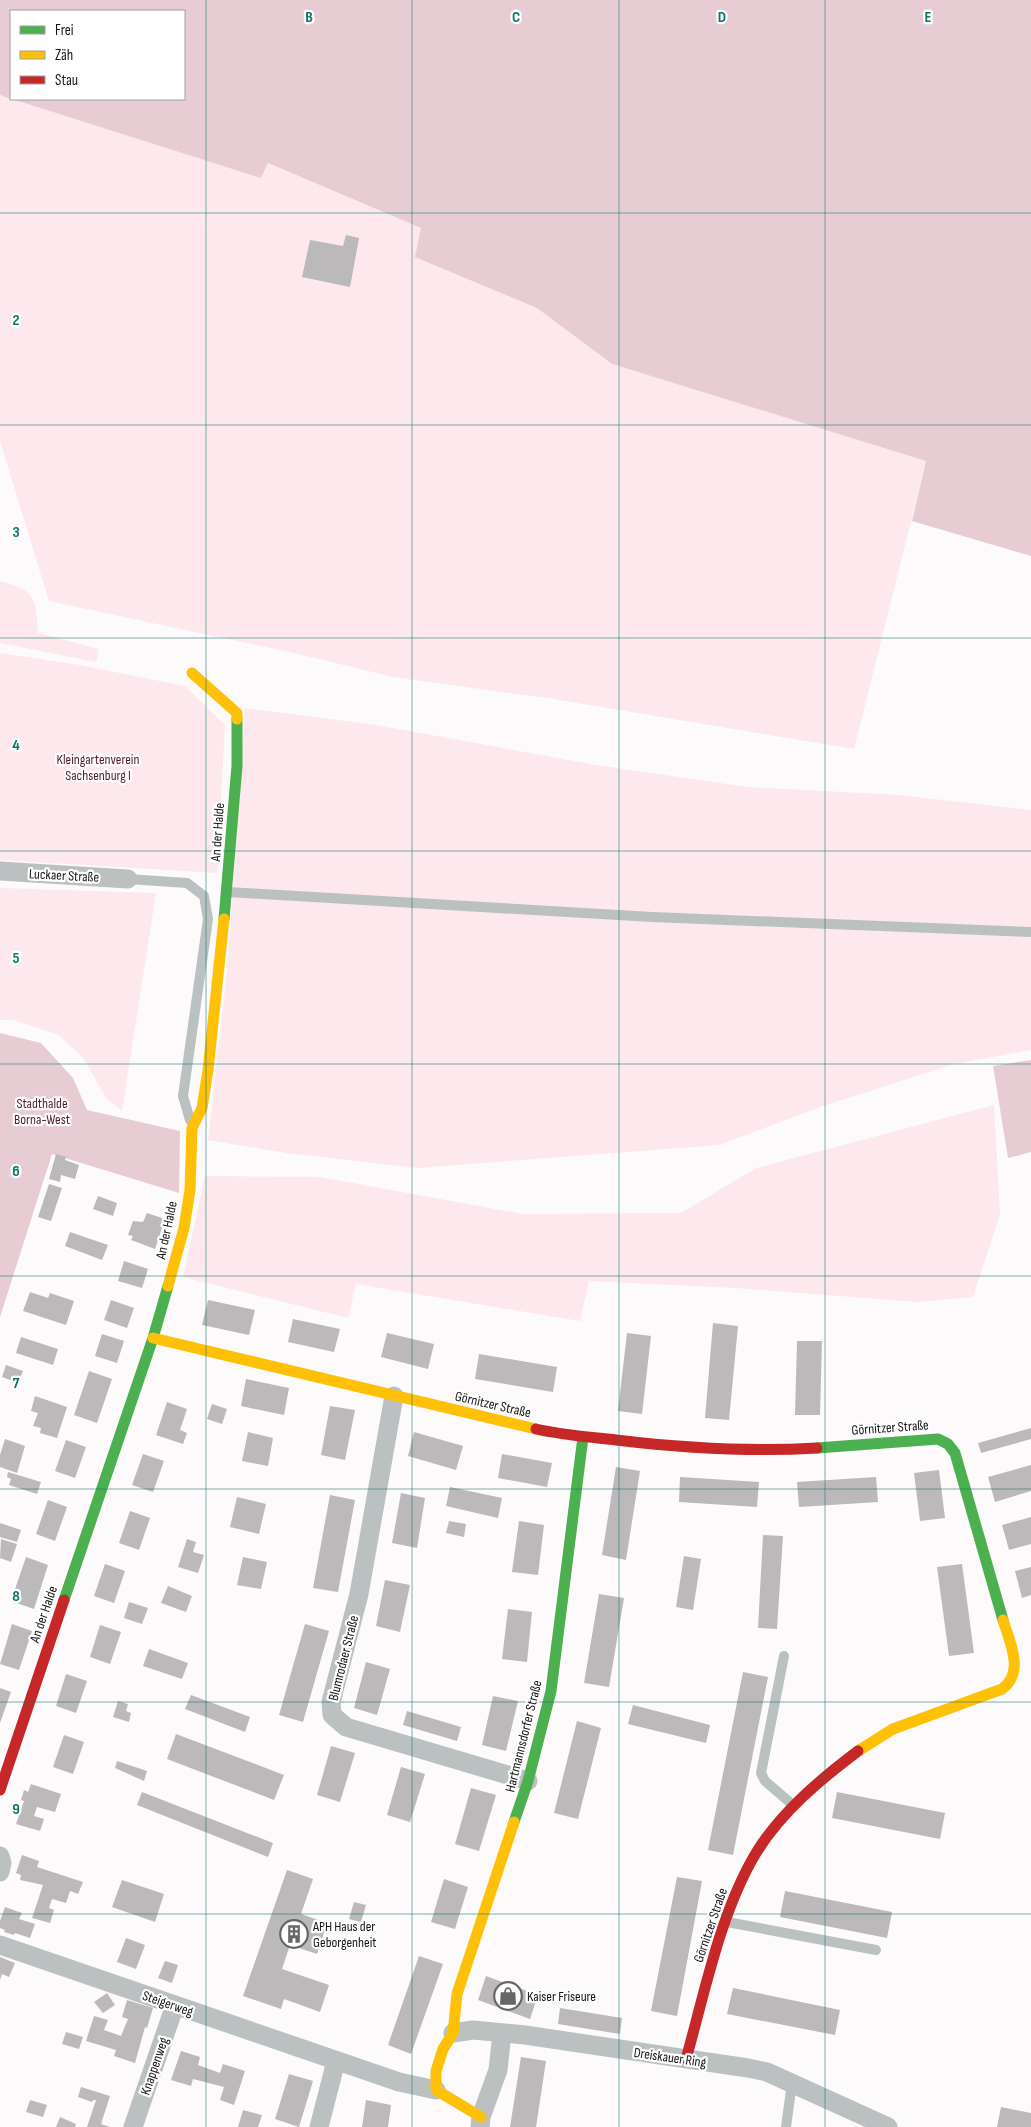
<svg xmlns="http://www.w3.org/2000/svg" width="1031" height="2127" viewBox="0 0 1031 2127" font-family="'Sofia Sans Condensed',sans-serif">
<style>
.green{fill:#fce8ed}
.forest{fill:#e7ccd3}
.building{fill:#bbb9ba}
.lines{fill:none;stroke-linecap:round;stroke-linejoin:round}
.lane{stroke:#bac1c0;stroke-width:10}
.street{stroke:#bac1c0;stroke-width:19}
.fast{stroke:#4caf50;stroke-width:11}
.slow{stroke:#ffc107;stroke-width:11}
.jam{stroke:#c62828;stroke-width:11}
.grid{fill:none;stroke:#0f766e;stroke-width:1;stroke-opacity:0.55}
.labels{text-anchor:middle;stroke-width:4.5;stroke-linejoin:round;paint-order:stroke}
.park-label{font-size:14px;fill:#541b30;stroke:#fff}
.street-label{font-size:14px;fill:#171516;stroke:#fff}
.poi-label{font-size:14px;fill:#171516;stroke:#fff;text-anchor:start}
.grid-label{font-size:16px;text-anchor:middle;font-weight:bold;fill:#0f766e;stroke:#fff;stroke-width:4.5;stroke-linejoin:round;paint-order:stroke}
</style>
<rect width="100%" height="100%" fill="#fcfafb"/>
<path class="green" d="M0,95l261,83 7,-15 153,65 -5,29 121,51 75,56 314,97 -72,288 -300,-50 -161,-22 -99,-24 -245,-52 -49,-160z
M0,581c36,9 36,17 38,52l61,16 -3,13 -96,-19z
M0,653l80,12 105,21 40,39 -8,148 -217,-13z
M245,708l131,17 220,40 151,22 152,8 132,15v240l-77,14 -128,41 -107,40 -302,23 -130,-15 -79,-13 20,-176z
M0,888l156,5 -34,218 -16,-13 -22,-39 -25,-24 -45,-15h-14z
M994,1105l6,109 -27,83 -56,5 -181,-14 -147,-7 -9,40 -224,-37 -8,34 -165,-41 22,-101 115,1 203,37 158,-1 75,-45z"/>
<path class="forest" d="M0,0h1031v556l-119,-35 14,-60 -314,-97 -75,-56 -122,-51 6,-29 -153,-65 -7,15 -249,-79h172v-88h-173v88l-11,-4z
M0,1033l41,10 32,35 14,32 93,21 -1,62 -127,-39 -52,163z
M1031,1060v92l-23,6 -15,-92z"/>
<path class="building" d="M346,235l13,3 -9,49 -48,-10 8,-37 33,6z
M56,1154l10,3 -1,3 14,5 -4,14 -14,-4 -1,7 -11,-3z
M49,1184l13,4 -11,33 -13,-4z
M98,1196l19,7 -4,13 -20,-7z
M147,1213l18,6 -10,30 -24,-9 2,-4 -5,-1 5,-14 10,1z
M70,1232l38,13 -6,15 -37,-14z
M124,1261l24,8 -6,19 -24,-7z
M30,1292l18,6 2,-5 24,8 -8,24 -43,-14z
M111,1300l23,8 -7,20 -23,-8z
M208,1300l47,10 -6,25 -47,-10z
M293,1319l47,10 -6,23 -46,-10z
M713,1323l25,3 -9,94 -24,-2z
M387,1333l47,11 -6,25 -47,-12z
M627,1333l24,3 -9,78 -24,-3z
M102,1334l22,7 -7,22 -22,-7z
M21,1337l37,12 -5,16 -37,-12z
M797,1341h25l-2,74h-25z
M479,1354l78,13 -4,25 -78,-13z
M6,1365l17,6 -5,12 -16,-6z
M89,1371l23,8 -15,44 -23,-8z
M246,1379l43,9 -5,27 -43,-9z
M35,1396l32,11 -10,31 -17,-5 1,-5 -8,-2 5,-13 -7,-2z
M167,1402l20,7 -7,21 7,3 -4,11 -27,-9z
M212,1404l15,5 -5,15 -15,-5z
M330,1406l25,4 -10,50 -24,-5z
M1031,1428v11l-50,14 -3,-10z
M248,1432l25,6 -5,28 -26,-5z
M414,1432l49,14 -7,24 -48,-14z
M5,1439l20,7 -8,27 -17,-6v-12z
M66,1440l20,7 -11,31 -20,-7z
M143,1454l21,7 -11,31 -21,-7z
M502,1454l50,9 -5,24 -49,-9z
M1031,1465v26l-36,11 -7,-25z
M616,1467l24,4 -14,89 -24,-5z
M939,1470l6,48 -25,3 -6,-48z
M8,1472l33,10 -4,12 -28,-9 2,-6 -4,-2z
M680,1477l79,5 -2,25 -78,-5z
M876,1477l2,25 -79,5 -2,-25z
M450,1487l52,11 -4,20 -52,-12z
M401,1493l24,5 -8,50 -25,-5z
M330,1495l25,5 -17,92 -25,-4z
M237,1497l29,7 -7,30 -29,-7z
M48,1500l19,7 -12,34 -19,-7z
M130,1511l20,7 -11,32 -20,-7z
M1031,1517v27l-22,6 -7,-25z
M449,1521l17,3 -2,13 -18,-4z
M519,1521l25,4 -6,50 -26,-3z
M0,1523l21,7 -4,12 -17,-5z
M763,1535l20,1 -6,93 -19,-1z
M1,1539l16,5 -6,18 -11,-4z
M187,1539l9,3 -3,10 11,3 -6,18 -20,-6z
M684,1556l17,3 -8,51 -17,-3z
M26,1557l22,8 -14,44 -23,-8z
M243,1557l24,5 -6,27 -24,-4z
M105,1564l20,7 -11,32 -20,-7z
M962,1564l12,89 -25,3 -12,-89z
M1031,1567v28l-9,3 -7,-27z
M385,1580l25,5 -10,47 -24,-6z
M168,1586l24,10 -6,16 -25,-9z
M599,1594l25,4 -15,89 -25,-4z
M129,1602l19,6 -6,16 -18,-6z
M508,1609l24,3 -5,50 -25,-3z
M12,1624l20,7 -13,39 -19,-6z
M305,1624l24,7 -26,91 -24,-7z
M100,1625l21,7 -11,32 -20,-7z
M149,1649l39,14 -6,16 -39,-13z
M366,1662l24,7 -13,46 -23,-7z
M743,1672l25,5 -35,178 -25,-5z
M66,1674l21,7 -11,32 -20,-7z
M0,1688l11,4 -11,31z
M191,1695l59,22 -5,15 -60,-23z
M493,1696l25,5 -12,50 -24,-6z
M118,1701l10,3 -2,7 5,2 -2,9 -16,-5z
M633,1705l77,20 -4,18 -78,-19z
M407,1711l54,16 -4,14 -54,-16z
M577,1721l24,7 -23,91 -24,-6z
M176,1734l108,41 -10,25 -107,-41z
M64,1735l20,7 -11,32 -20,-7z
M331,1746l24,7 -15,49 -23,-7z
M117,1761l30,10 -3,10 -29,-13z
M401,1767l24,7 -15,48 -23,-7z
M31,1784l30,10 -6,18 -18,-5 -3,9 10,3 -4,12 -24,-7 8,-23 -3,-1 3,-10 4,2z
M471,1788l25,7 -17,56 -24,-7z
M142,1792l131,51 -5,14 -131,-52z
M837,1792l108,21 -5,26 -108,-21z
M22,1855l17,6 -2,6 46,15 -5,12 -8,-3 -4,12 -14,-4 -3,9 5,2 -4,13 -18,-5 11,-33 -23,-5 1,-5 -5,-2z
M287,1870l26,9 -12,35 26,9 -10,31 -27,-9 -8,24 47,16 -9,27 -36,-13 -3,10 -38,-13z
M677,1877l25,4 -25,135 -26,-5z
M444,1879l24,8 -13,42 -24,-7z
M122,1880l42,14 -9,28 -43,-15z
M785,1891l107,21 -5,26 -107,-21z
M354,1902l12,3 -5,17 -12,-3z
M5,1907l17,6 -3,6 16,5 -5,14 -15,-5 -1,2 -10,-3 1,-2 -5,-2v-7z
M126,1938l19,7 -9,24 -19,-7z
M419,1956l24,8 -32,90 -23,-9z
M0,1957l15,6 -6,14 -7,-3 -2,6z
M165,1961l13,4 -6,18 -14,-5z
M486,1976l52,19 -8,24 -52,-19z
M733,1988l107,22 -5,25 -108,-21z
M107,1993l8,12 -12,8 -9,-11z
M127,2000l26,8 -6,20 -2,-1 -10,36 -21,-7 2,-6 -30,-9 8,-25 14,4 -4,10 17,6 7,-17 -6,-2z
M560,2008l62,10 -2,16 -62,-10z
M66,2032l17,5 -4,12 -17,-5z
M181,2051l19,6 -2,8 22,8 3,-9 22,7 -11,34 -14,-5 4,-13 -31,-8 -2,7 -20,-6z
M521,2057l25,4 -10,66h-26z
M289,2074l24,7 -14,46 -24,-8z
M81,2087l29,9 -9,28 9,3h-23l9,-27h-3l-1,2 -14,-5z
M30,2100l17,5 -4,12 -17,-5z
M366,2100l25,5 -3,22h-26z
M1001,2107l30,6v14h-34z
M243,2110l19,5 -4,12h-20z
M60,2117l16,7 -1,3h-19z"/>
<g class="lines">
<path class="lane" d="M128,879l59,4 17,13 4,23 -25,177 7,24
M228,892l424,25 379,15
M784,1656l-23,117 4,8 29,25
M727,1922l149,28
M786,2127l6,-44"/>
<path class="street" d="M0,871l128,8
M394,1396l-35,198 -28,108 1,13 14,12 182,54
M0,1856l2,7 -2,9
M0,1945l399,137 37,8
M453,2033l20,-3 52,5 223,33 19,4 121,55
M133,2127l42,-122
M319,2127l17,-66
M480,2127l1,-10 17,-47 4,-37"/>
<path class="fast" d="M224,919l13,-153v-47
M817,1448l121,-9 10,5 7,9 48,167
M64,1600l89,-262 15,-52
M514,1822l14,-41 23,-90 32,-254"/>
<path class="slow" d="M192,673l45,40v6
M168,1286l16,-58 6,-38 2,-62 10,-20 6,-38 16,-151
M153,1338l383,91
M858,1751l35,-22 109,-40c23,-17 8,-46 1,-69
M481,2117l-45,-27v-19l7,-22 10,-16 4,-39 57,-172"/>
<path class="jam" d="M536,1429c26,6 53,8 80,11 67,8 134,12 201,8
M0,1790l64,-190
M686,2059c19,-67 34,-146 70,-206 25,-41 65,-74 102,-102"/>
</g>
<path class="grid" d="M206,0v2127M412,0v2127M619,0v2127M825,0v2127M0,213h1031M0,425h1031M0,638h1031M0,851h1031M0,1064h1031M0,1276h1031M0,1489h1031M0,1702h1031M0,1914h1031"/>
<defs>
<symbol id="building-ring" viewBox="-11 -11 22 22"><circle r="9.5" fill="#fff" stroke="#676566" stroke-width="1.5"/><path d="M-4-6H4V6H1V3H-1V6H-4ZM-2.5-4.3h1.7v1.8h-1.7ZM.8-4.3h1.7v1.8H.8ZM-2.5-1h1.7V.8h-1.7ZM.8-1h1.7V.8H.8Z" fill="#676566"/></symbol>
<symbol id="shop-ring" viewBox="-11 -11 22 22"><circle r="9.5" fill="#fff" stroke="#676566" stroke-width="1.5"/><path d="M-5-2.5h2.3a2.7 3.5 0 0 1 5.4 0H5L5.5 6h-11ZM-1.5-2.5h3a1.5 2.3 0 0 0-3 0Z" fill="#676566"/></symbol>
</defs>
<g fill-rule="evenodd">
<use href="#building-ring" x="278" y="1918" width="32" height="32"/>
<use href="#shop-ring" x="492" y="1980" width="32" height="32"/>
</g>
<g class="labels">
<g class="park-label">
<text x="98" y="764">Kleingartenverein<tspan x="98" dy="16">Sachsenburg I</tspan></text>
<text x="42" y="1108">Stadthalde<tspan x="42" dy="16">Borna-West</tspan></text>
</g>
<g class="street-label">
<text transform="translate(217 832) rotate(-86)" y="5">An der Halde</text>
<text transform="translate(64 875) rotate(3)" y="5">Luckaer Straße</text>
<text transform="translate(166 1230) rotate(-78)" y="5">An der Halde</text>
<text transform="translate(493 1404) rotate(13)" y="5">Görnitzer Straße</text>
<text transform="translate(890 1427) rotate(-4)" y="5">Görnitzer Straße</text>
<text transform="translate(43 1614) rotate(-71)" y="5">An der Halde</text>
<text transform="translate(343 1658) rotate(-76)" y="5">Blumrodaer Straße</text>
<text transform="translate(523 1736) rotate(-76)" y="5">Hartmannsdorfer Straße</text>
<text transform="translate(710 1925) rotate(-71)" y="5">Görnitzer Straße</text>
<text transform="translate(168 2003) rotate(19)" y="5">Steigerweg</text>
<text transform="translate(670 2057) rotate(8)" y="5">Dreiskauer Ring</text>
<text transform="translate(154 2066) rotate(-71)" y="5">Knappenweg</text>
</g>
<g class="poi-label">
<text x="313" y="1931">APH Haus der<tspan x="313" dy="16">Geborgenheit</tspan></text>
<text x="527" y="2001">Kaiser Friseure</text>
</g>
</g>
<g class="grid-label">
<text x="309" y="22">B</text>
<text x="516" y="22">C</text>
<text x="722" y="22">D</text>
<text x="928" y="22">E</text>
<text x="16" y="325">2</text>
<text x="16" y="537">3</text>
<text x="16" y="750">4</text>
<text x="16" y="963">5</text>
<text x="16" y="1176">6</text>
<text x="16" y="1388">7</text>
<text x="16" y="1601">8</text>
<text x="16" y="1814">9</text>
</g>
<rect x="10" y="10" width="175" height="90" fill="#ffffff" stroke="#a2a1a2"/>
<rect x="20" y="26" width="25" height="8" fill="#4caf50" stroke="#a2a1a2"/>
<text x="55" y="35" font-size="15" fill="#171516">Frei</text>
<rect x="20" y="51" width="25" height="8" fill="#ffc107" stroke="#a2a1a2"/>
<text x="55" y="60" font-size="15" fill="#171516">Zäh</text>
<rect x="20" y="76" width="25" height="8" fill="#c62828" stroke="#a2a1a2"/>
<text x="55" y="85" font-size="15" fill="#171516">Stau</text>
</svg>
